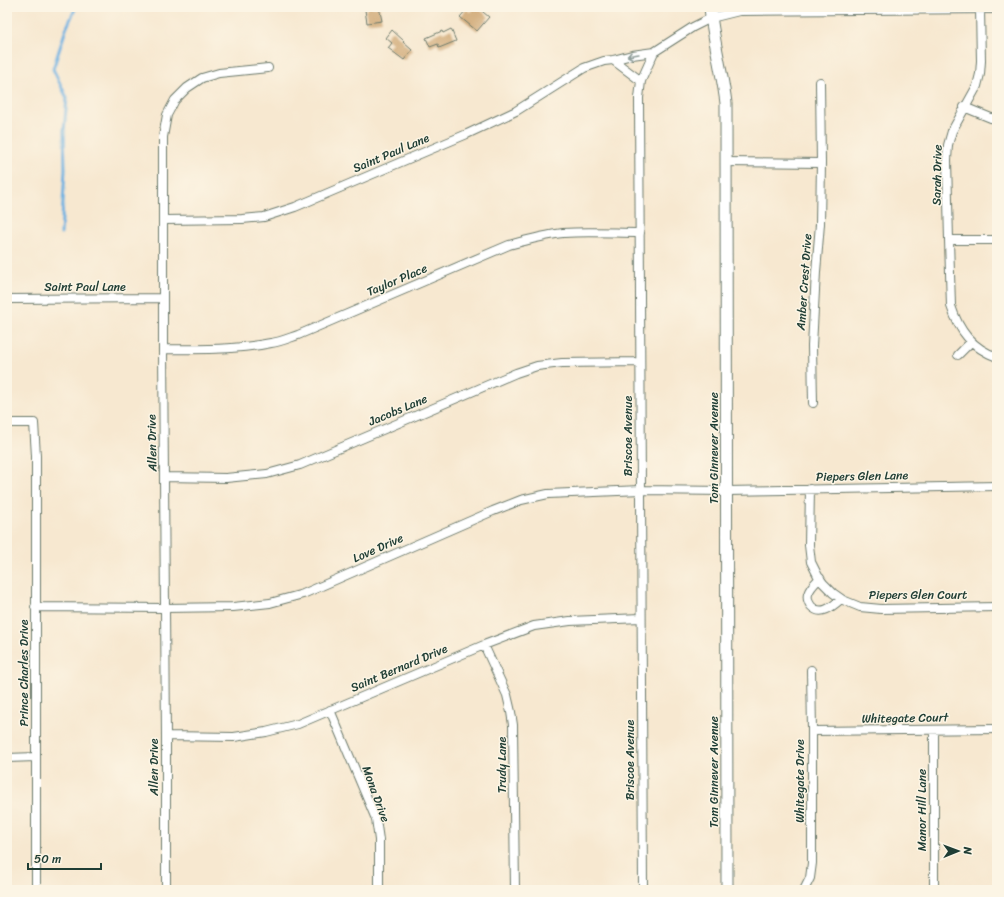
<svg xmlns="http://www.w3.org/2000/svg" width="1004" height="897" viewBox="0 0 1004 897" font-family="Sriracha,sans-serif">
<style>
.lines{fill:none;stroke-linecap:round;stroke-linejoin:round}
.stream{stroke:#6cb1e2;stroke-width:3}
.building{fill:#d3ae7e}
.minor-casing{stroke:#6b796b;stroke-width:10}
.secondary-casing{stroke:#6b796b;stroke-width:13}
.minor{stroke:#fff;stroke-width:8}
.secondary{stroke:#fff;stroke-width:11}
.oneway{stroke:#8f9e9a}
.labels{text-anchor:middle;stroke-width:3;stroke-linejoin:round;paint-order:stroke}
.street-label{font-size:12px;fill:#1f3d34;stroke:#fcf5e5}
</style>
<rect width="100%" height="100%" fill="#fcf5e5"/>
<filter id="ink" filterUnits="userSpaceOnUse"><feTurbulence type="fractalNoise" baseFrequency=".025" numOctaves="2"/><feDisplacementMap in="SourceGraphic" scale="8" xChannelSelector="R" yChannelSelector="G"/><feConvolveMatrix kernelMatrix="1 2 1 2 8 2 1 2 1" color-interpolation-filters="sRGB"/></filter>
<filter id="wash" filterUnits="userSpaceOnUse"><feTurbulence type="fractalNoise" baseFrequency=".012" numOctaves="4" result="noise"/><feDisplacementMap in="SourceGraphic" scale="16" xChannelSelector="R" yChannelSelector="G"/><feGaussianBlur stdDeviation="0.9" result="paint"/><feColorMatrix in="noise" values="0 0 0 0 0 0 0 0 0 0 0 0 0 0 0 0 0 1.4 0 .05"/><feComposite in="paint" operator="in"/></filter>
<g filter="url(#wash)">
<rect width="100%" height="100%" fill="#f7e8d0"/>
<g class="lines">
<path class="stream" d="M61,234l4,-64 -1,-39 3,-33 -14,-29 13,-40 10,-22"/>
</g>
<g id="blocks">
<path class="building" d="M368,7h11l3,14 -15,2 -2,-13 3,-1z
M474,7h3l12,10 -12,14 -17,-14 7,-8 3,3z
M451,29l5,12 -17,7 -1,-4 -8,3 -4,-9 16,-7 1,2z
M392,30l12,11 -1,1 9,8 -8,10 -16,-12 4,-5 -6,-5z"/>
</g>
</g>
<g filter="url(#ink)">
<use href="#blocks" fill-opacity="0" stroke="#6b796b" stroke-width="1"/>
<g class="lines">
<defs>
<path id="minor" d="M980,9l1,52 -1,13 -3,12 -25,45 -4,14 -1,15 2,80 2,66c8,25 21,42 46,51
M613,60l28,21
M964,107l27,11 6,1
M726,162l95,1
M164,220l78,-1 22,-2 31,-10 172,-73 49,-23 68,-43 20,-7 9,-1 19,-5 22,-3
M949,240h48
M7,299l156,-1
M163,349c36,1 73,1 108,-6 9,-1 18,-5 27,-8l211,-90c18,-5 36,-10 54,-12 26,-2 52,0 77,0
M958,355l13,-13
M813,403l-1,-57 4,-74 4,-48 1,-61 -1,-81
M7,423h27l2,33v434
M164,477l62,1 41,-4 33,-9 216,-92 21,-7 25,-3 78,-1
M810,489l-1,56 2,17 7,14 5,7 10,10 10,7 17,7 21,2 116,-2
M820,578c-5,5 -10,9 -12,16 -1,4 0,8 3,12 10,11 22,0 30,-7
M35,607l130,1 68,-1 37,-4 33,-9 190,-83 28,-11 27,-6 93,-4 86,1 270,-5
M484,645l23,50 4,17 2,13 2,165
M330,710l46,109 3,21v50
M934,730v160
M812,731l185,-2
M166,736l68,1 32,-5 32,-8 186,-79 50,-19 36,-5 71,-3
M7,758l29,-1
M166,890v-154l-3,-387v-212l4,-22 8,-15 12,-12 15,-10 17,-5 49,-5
M643,890l-4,-792 2,-17 13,-29 39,-25 18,-9 28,-7 258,-2
M804,890l6,-12 2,-15v-132l-1,-61"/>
<path id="secondary" d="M710,7c3,32 12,64 16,96l1,787"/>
</defs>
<use href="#minor" class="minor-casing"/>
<use href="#secondary" class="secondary-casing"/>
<use href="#minor" class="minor"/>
<use href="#secondary" class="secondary"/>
</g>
<defs><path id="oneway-shaft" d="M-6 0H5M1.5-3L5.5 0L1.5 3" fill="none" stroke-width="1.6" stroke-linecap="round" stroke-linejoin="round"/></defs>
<use class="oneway" href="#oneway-shaft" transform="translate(633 55) rotate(170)"/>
</g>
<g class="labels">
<g class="street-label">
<text transform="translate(391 153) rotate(-23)" y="4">Saint Paul Lane</text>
<text transform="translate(937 175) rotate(-89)" y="4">Sarah Drive</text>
<text transform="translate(397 280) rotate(-23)" y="4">Taylor Place</text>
<text transform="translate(804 282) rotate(-86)" y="4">Amber Crest Drive</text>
<text x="85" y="291">Saint Paul Lane</text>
<text transform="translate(398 410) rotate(-23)" y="4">Jacobs Lane</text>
<text transform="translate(628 436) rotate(-90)" y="4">Briscoe Avenue</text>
<text transform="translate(152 443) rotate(-91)" y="4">Allen Drive</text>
<text transform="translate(714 448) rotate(-90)" y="4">Tom Ginnever Avenue</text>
<text transform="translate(862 476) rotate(-1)" y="4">Piepers Glen Lane</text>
<text transform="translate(378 548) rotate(-24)" y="4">Love Drive</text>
<text x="918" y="599">Piepers Glen Court</text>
<text transform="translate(399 668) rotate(-23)" y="4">Saint Bernard Drive</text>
<text transform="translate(24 673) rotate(-90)" y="4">Prince Charles Drive</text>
<text transform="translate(905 718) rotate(-1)" y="4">Whitegate Court</text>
<text transform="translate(630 760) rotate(-90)" y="4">Briscoe Avenue</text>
<text transform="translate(502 765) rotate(-90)" y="4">Trudy Lane</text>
<text transform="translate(154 767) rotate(-90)" y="4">Allen Drive</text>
<text transform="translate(714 772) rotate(-90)" y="4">Tom Ginnever Avenue</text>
<text transform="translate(800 781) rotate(-90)" y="4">Whitegate Drive</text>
<text transform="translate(376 794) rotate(70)" y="4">Mona Drive</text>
<text transform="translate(922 810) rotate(-90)" y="4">Manor Hill Lane</text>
</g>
</g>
<rect width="1004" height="897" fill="none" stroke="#fcf5e5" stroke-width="24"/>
<g transform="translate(958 851) rotate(89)" stroke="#fcf5e5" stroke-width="3" paint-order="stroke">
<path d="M0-3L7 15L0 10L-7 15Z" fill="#1f3d34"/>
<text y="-6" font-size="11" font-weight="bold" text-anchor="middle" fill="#1f3d34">N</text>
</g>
<path d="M28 863v6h73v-6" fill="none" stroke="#1f3d34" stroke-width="2"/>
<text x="34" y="863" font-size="12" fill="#1f3d34" stroke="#fcf5e5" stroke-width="3" paint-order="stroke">50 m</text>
</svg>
